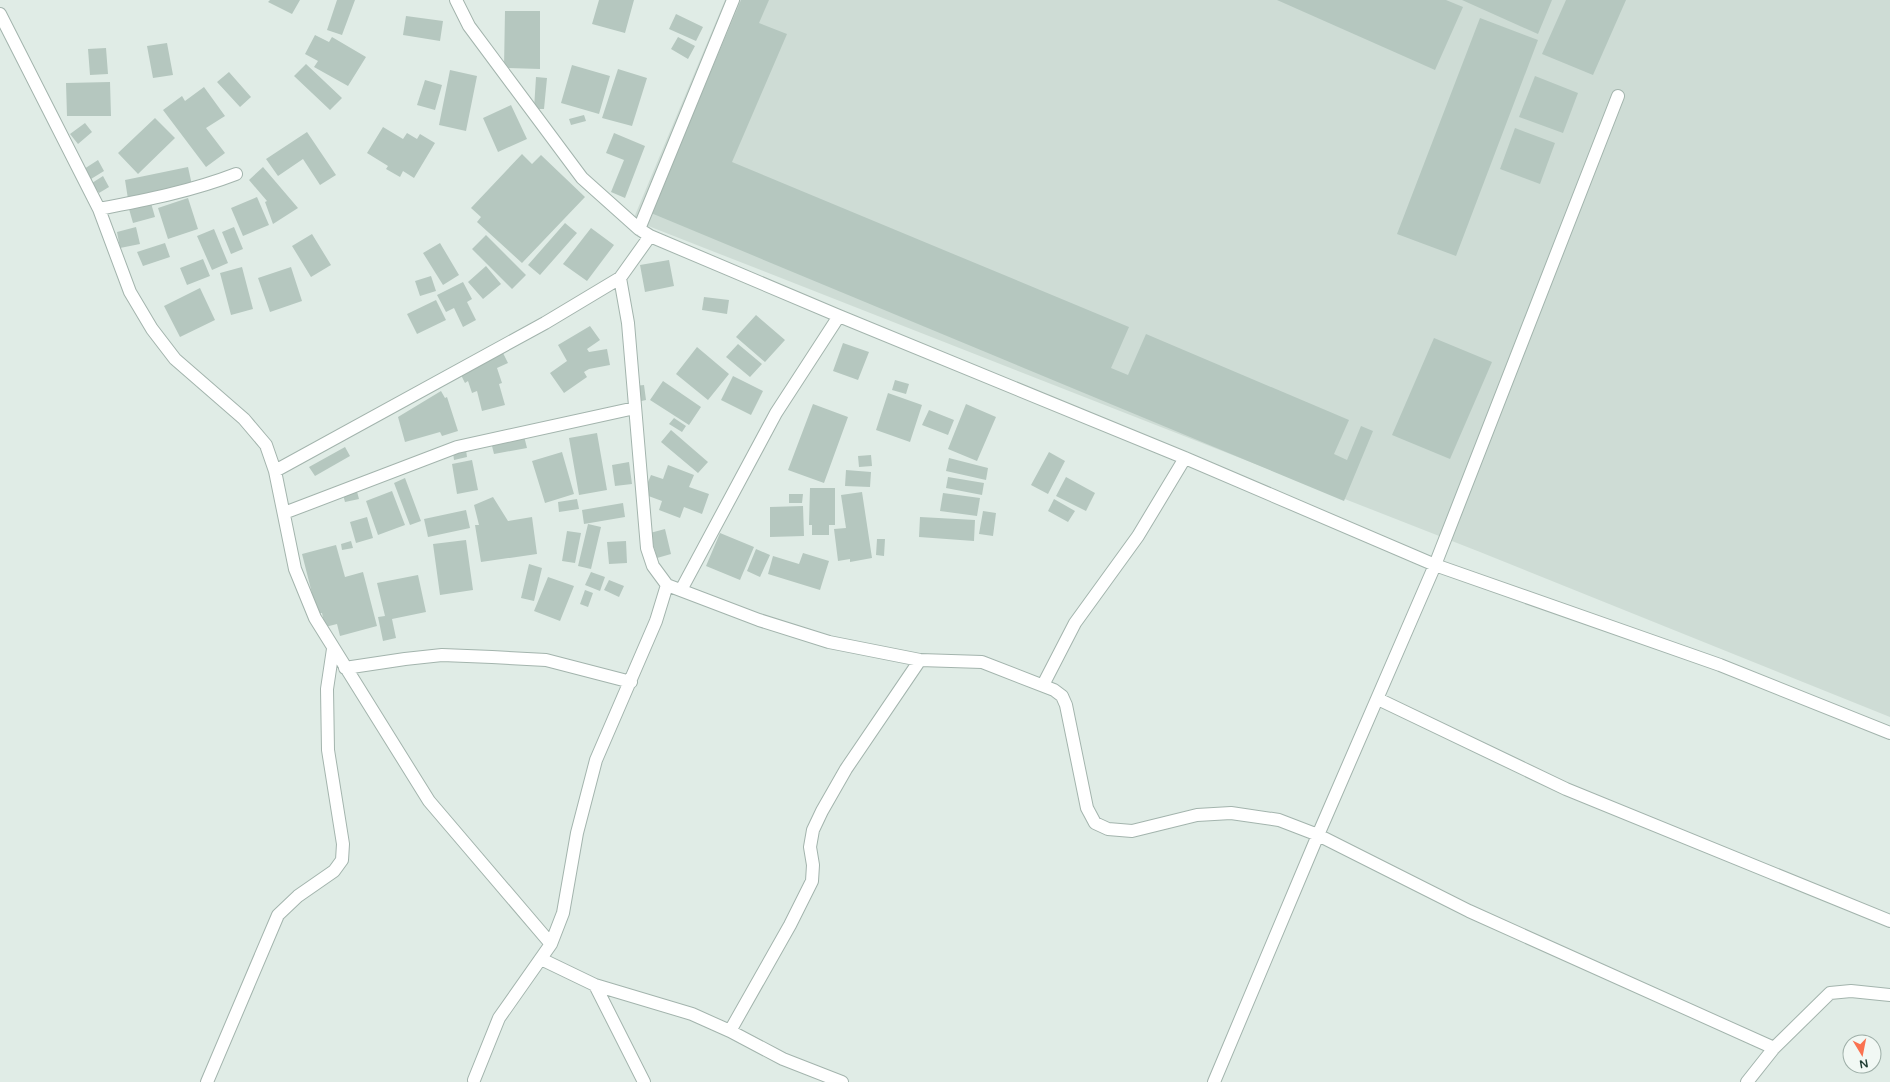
<svg xmlns="http://www.w3.org/2000/svg" width="1890" height="1082" viewBox="0 0 1890 1082" font-family="'Varela Round',sans-serif">
<style>
.built{fill:#cedcd5}
.building{fill:#b5c7bf}
.lines{fill:none;stroke-linecap:round;stroke-linejoin:round}
.lane-casing{stroke:#a3b4ad;stroke-width:14}
.street-casing{stroke:#a3b4ad;stroke-width:14}
.lane{stroke:#fff;stroke-width:12}
.street{stroke:#fff;stroke-width:12}
</style>
<rect width="100%" height="100%" fill="#e0ece6"/>
<path class="built" d="M725,0h1165v717l-410,-165 -847,-332z"/>
<path class="building" d="M270,0h30l-8,14 -24,-12z
M337,0h18l-13,35 -15,-5z
M599,0h35l-9,33 -33,-9z
M741,0h28l-10,23 28,11 -55,128 397,165 -18,41 17,7 18,-41 203,86 -15,34 13,6 14,-34 12,5 -29,70 -693,-288z
M1277,0h169l17,7 -28,63z
M1462,0h90l-14,34z
M1566,0h60l-33,75 -51,-21z
M505,11h35v58l-36,-1z
M676,14l27,13 -7,14 -27,-12z
M406,16l37,5 -3,20 -37,-6z
M1480,18l58,22 -82,216 -59,-22z
M315,35l14,7 3,-5 34,20 -18,29 -34,-19 4,-6 -13,-7z
M678,37l17,9 -7,13 -17,-10z
M167,43l6,32 -20,3 -6,-32z
M106,48l2,26 -18,1 -2,-26z
M306,64l36,34 -12,12 -36,-34z
M572,65l38,11 -11,38 -38,-11z
M618,69l29,9 -15,48 -30,-8z
M450,70l27,6 -11,55 -27,-6z
M229,72l22,25 -11,10 -23,-25z
M1535,76l43,17 -15,40 -44,-16z
M536,77l11,1 -3,31h-10z
M425,80l17,5 -7,25 -18,-5z
M110,82l1,34h-44l-1,-33z
M204,87l21,29 -19,12 19,25 -19,14 -43,-57 19,-14 3,5z
M511,105l16,34 -29,13 -15,-34z
M584,115l2,6 -15,4 -2,-6z
M155,118l20,20 -37,36 -20,-21z
M85,123l7,9 -14,12 -8,-10z
M383,127l20,12 4,-6 10,6 3,-5 15,9 -21,35 -11,-7 -3,6 -14,-8 2,-3 -21,-13z
M1515,128l40,15 -15,41 -40,-15z
M307,132l29,43 -16,10 -17,-26 -25,17 -12,-17z
M614,133l31,13 -20,52 -14,-6 13,-32 -18,-7z
M522,154l10,10 9,-9 44,42 -63,66 -45,-41 4,-5 -10,-9z
M98,160l6,11 -13,8 -7,-10z
M188,167l4,18 -64,14 -3,-19z
M263,167l35,41 -25,16 -8,-22 2,-1 -18,-21z
M103,176l6,11 -10,6 -7,-10z
M257,197l12,28 -26,11 -12,-28z
M188,198l10,31 -30,10 -10,-31z
M151,203l4,14 -22,6 -4,-14z
M565,223l12,10 -37,42 -12,-10z
M136,227l4,17 -20,4 -3,-16z
M234,227l9,22 -12,5 -9,-22z
M591,228l23,17 -27,36 -24,-17z
M214,229l14,34 -16,7 -15,-34z
M312,234l19,31 -20,12 -19,-31z
M486,235l40,40 -14,14 -40,-40z
M165,243l5,14 -27,9 -6,-14z
M440,243l19,32 -16,10 -20,-32z
M203,259l7,17 -23,9 -7,-17z
M669,260l5,26 -29,6 -5,-27z
M486,266l15,18 -18,15 -15,-17z
M242,267l11,42 -22,6 -11,-42z
M291,267l11,34 -32,11 -12,-34z
M431,276l5,15 -16,5 -5,-15z
M463,282l9,17 -5,3 9,18 -13,7 -9,-19 -8,4 -9,-17z
M200,288l15,32 -35,17 -16,-31z
M704,297l25,3 -2,14 -25,-4z
M436,300l10,20 -29,14 -10,-20z
M756,315l29,25 -20,22 -29,-25z
M590,326l10,14 -13,9 2,3 18,-3 3,16 -21,4 -5,3 3,5 -23,16 -14,-20 17,-12 -9,-16z
M1434,338l58,24 -42,97 -58,-24z
M843,343l26,9 -11,28 -25,-9z
M738,344l24,20 -12,13 -24,-20z
M697,347l32,27 -21,26 -32,-26z
M503,353l5,10 -11,5 5,15 -3,1 6,21 -23,6 -5,-20 -5,2 -4,-12 -3,2 -5,-10z
M733,376l30,15 -12,24 -30,-15z
M895,380l14,4 -3,10 -14,-4z
M663,381l38,26 -12,18 -39,-25z
M644,385l2,15 -9,2 -3,-16z
M441,391l4,7 2,-1 11,34 -16,5 -2,-4 -35,10 -7,-25z
M888,393l34,12 -12,37 -34,-12z
M813,404l35,13 -24,66 -36,-13z
M966,404l30,13 -19,44 -29,-12z
M929,410l25,10 -6,15 -26,-10z
M674,418l12,8 -4,6 -13,-8z
M671,430l37,32 -10,11 -37,-31z
M597,433l10,57 -28,5 -10,-57z
M524,436l3,12 -33,6 -3,-12z
M345,447l5,9 -35,20 -6,-9z
M466,450l1,7 -13,3 -1,-7z
M562,452l12,42 -29,9 -13,-42z
M1049,452l16,9 -17,33 -17,-9z
M871,455l1,11 -13,1 -1,-11z
M949,458l39,10 -2,12 -40,-9z
M472,460l6,30 -21,4 -5,-30z
M629,462l3,22 -17,2 -3,-21z
M668,465l26,10 -5,12 20,7 -7,20 -18,-7 -4,11 -21,-8 3,-9 -19,-7 8,-19 12,4z
M846,470l25,2 -1,15 -25,-1z
M948,477l36,6 -2,12 -36,-7z
M1066,477l29,16 -9,18 -30,-15z
M405,478l16,43 -11,4 -16,-42z
M356,488l3,11 -14,3 -3,-11z
M810,488h25v37h-6v10h-17v-10h-3z
M392,491l13,34 -27,10 -12,-34z
M862,492l10,66 -22,4v-3l-12,2 -4,-32 12,-1 -5,-33z
M943,493l37,5 -3,18 -37,-5z
M789,494h14l-1,9h-13z
M493,497l15,24 24,-4 5,37 -56,8 -6,-37h4l-5,-20z
M577,499l2,10 -20,3 -1,-10z
M1054,499l21,12 -7,11 -20,-11z
M623,503l2,14 -41,7 -2,-14z
M803,506l1,30 -34,1v-30z
M466,510l4,18 -42,9 -4,-18z
M983,511l13,2 -3,23 -14,-2z
M367,517l6,21 -17,5 -6,-21z
M920,517l55,3 -1,21 -55,-4z
M588,524l13,3 -10,42 -13,-3z
M665,529l6,25 -14,4 -7,-25z
M567,531l14,2 -6,30 -13,-2z
M720,533l34,14 -14,33 -34,-14z
M877,539h8l-1,17 -8,-1z
M466,540l7,50 -33,5 -7,-51z
M351,541l2,7 -11,2 -1,-6z
M626,541l1,22 -18,1 -2,-22z
M336,545l9,32 18,-5 14,54 -37,10 -3,-12 -12,3 -3,-14h-5l-15,-59z
M756,549l14,6 -10,22 -13,-6z
M803,553l26,8 -9,29 -52,-16 5,-18 26,8z
M529,564l13,4 -8,33 -13,-3z
M591,572l14,5 -5,14 -15,-6z
M418,575l8,37 -34,7 4,19 -13,3 -5,-24 7,-1 -8,-33z
M548,577l26,9 -14,35 -26,-10z
M609,580l15,6 -5,11 -15,-7z
M585,590l8,3 -5,14 -8,-3z"/>
<g class="lines">
<defs>
<path id="lane" d="M1435,565l183,-469"/>
<path id="street" d="M456,0l13,26 113,152 57,51
M733,0l-94,229 11,7 189,80 346,142 250,107 285,100 170,68
M0,14l99,195 31,83 22,37 23,30 69,60 22,26 9,26 20,98 20,49 114,183 122,143
M99,209c47,-9 93,-18 137,-35
M620,278l8,45 19,225 6,18 14,19 92,35 70,22 91,18 62,2 72,28 8,6 4,9 21,103 8,15 13,6 24,2 65,-16 34,-2 48,7 39,15 151,76 305,137
M275,471l270,-148 75,-45 30,-42
M284,513l173,-66 178,-39
M681,590l95,-177 63,-97
M345,668l60,-9 37,-4 50,2 54,3 85,22
M1043,685l32,-62 63,-87 47,-78
M1378,699l188,90 324,132
M541,959l54,26 97,29 38,17 53,28 59,23
M595,985l49,97
M730,1031l60,-106 22,-44 1,-16 -3,-18 3,-17 9,-19 24,-42 74,-109
M474,1080l25,-62 52,-74 12,-31 14,-80 19,-73 60,-139 11,-36
M207,1082l71,-167 20,-19 36,-25 8,-11 1,-16 -15,-94 -1,-61 6,-40
M1214,1082l104,-247 117,-270
M1747,1082l27,-34 56,-55 21,-2 39,4"/>
</defs>
<use href="#lane" class="lane-casing"/>
<use href="#street" class="street-casing"/>
<use href="#lane" class="lane"/>
<use href="#street" class="street"/>
</g>
<g transform="translate(1862 1054) rotate(170)"><circle r="19" fill="#f1f8f4" stroke="#9daea7"/>
<path d="M0-3L7 15L0 10L-7 15Z" fill="#fa7250"/>
<text y="-6" font-size="11" font-weight="bold" text-anchor="middle" fill="#203e34">N</text>
</g>
</svg>
